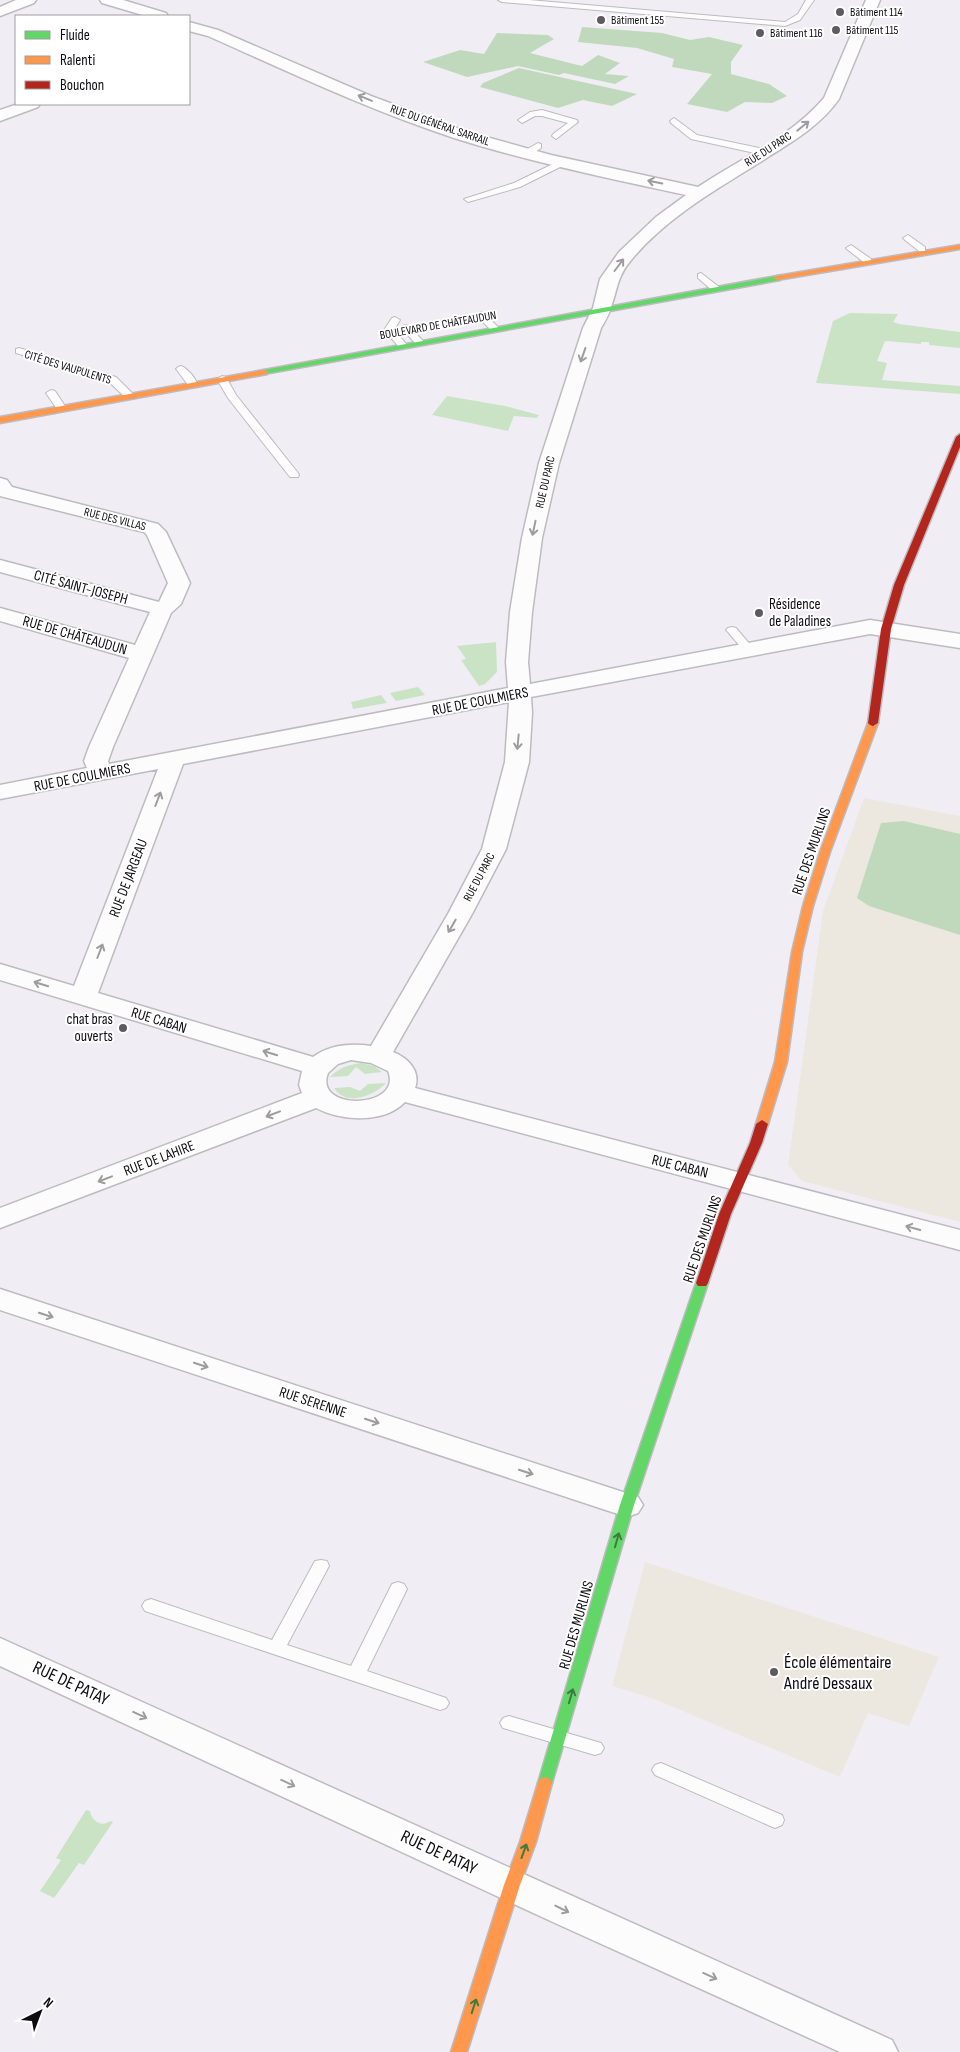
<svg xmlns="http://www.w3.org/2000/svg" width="960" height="2052" viewBox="0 0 960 2052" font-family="'Sofia Sans Condensed',sans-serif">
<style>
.education{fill:#ede8df}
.green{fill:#cae3c5}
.forest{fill:#c0d9bc}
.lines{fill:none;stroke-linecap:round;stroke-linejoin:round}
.lane-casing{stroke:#bdbbc0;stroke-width:2}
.street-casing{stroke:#bdbbc0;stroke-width:3}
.fast-casing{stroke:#bdbbc0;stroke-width:3}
.slow-casing{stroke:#bdbbc0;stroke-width:3}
.jam-casing{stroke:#bdbbc0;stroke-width:3}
.lane{fill:#fdfcfd;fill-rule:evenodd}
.street{fill:#fdfcfd;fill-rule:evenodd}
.fast{fill:#63d668;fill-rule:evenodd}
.slow{fill:#ff974d;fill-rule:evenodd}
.jam{fill:#b3261e;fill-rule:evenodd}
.oneway{stroke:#9d9c9e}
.oneway2{stroke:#3d7b40}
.poi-dot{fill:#5d5b60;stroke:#fff;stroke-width:2}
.labels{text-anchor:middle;stroke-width:4;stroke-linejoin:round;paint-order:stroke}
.far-poi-label{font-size:12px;fill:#0e0c10;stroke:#fff;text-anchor:start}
.far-street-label{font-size:12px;fill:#0e0c10;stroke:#fff}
.street-label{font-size:15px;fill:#0e0c10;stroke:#fff}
.poi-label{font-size:15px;fill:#0e0c10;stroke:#fff;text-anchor:start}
.near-poi-label{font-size:18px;fill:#0e0c10;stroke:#fff;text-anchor:start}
.near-street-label{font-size:18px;fill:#0e0c10;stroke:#fff}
</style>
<rect width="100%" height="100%" fill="#f0eef4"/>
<path class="education" d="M864,798l96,18v406l-158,-41 -14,-16 35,-254z
M645,1562l294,95 -30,69 -41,-13 -28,64 -186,-78 -42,-13z"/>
<path class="green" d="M850,313l48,1 -5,8 6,2 61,8v16l-31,-3v-3h-8v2l-36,-3 -8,20 10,2 -5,17 78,6v8l-144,-11 17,-62z
M447,396l58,10 34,9 -2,3 -23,-2 -6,15 -76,-16z
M496,642l1,30 -12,12 -6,2 -18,-26 5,-1 -9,-13z
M418,687l7,8 -29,6 -6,-8z
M381,695l6,8 -34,6 -2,-7z
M361,1063l13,3 8,6 -17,2 -9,-7 -8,9 -18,1c10,-10 18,-12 31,-14z
M386,1083c-12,13 -40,24 -52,5l16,-1 10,4 8,-7z
M86,1810l4,1c1,9 11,17 20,10l3,1 -29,43 -5,-2 -25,35 -14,-7 21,-31 -5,-2z"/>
<path class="forest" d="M582,27l80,6 28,7 19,-3 34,8 -12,17v12l38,10 18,12 -15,7 -27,-1 -18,10 -40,-8 25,-30 -40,-7 2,-8 -37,-11 -59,-6z
M497,33l51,2 6,4 -24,14 52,13 16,-11 22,8 -15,11 24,2 -14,8 -51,-11 -5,2 -41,-9 -51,11 -44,-15 37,-12 24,4z
M519,68l118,26 -25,12 -29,-6 -25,8 -78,-21 3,-4z
M904,821l56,13v101l-91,-29 -12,-8 24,-75z"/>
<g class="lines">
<defs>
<path id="lane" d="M498,0h31l256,22 13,-8 8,-14h8l-14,20 -15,6 -283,-24z
M542,110l35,10 1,2 -22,17 -4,-3 1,-2 15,-11 -26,-7h-7l-13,7 -4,-3 12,-8z
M674,118l23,17 67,14 4,3 -4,3 -73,-16 -20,-16 -1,-2z
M538,143l3,1v4l-11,7h-6v-4z
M563,159l3,1v4l-46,23 -52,15 -4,-3 50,-16z
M908,235l17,12v4h-6l-14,-11 -2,-2z
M851,245l20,14v4h-6l-17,-13 -2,-2z
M701,273l18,14v4h-6l-15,-13v-4z
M481,312l3,1 14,14v4h-6l-16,-16z
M395,317l5,3 -6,10 14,16 -2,2h-6l-16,-18 8,-12z
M406,325l3,1 14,15v4h-6l-14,-15v-4z
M19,348l97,29 19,19 -5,3 -4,-1 -18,-17 -92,-28v-4z
M181,366c6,2 17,14 16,20h-8l-13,-17 2,-2z
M222,376l4,1 10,18 62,78 1,2 -1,2h-8l-62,-79 -11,-19z
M51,390l4,1 12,18 -1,2h-8l-1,-2 -11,-16z
M732,627l4,1 17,20 2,2 -2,2h-8l-17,-20 -2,-2 2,-2z
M321,1560l6,1 2,5 -42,79 64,21 41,-82 6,-2 6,2 3,5 -40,82 79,27 3,5 -3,5 -6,2 -295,-99 -3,-5 3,-5 6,-2 121,41 43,-79z
M509,1716l92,27 3,5 -3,5 -6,2 -92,-27 -3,-5 3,-5z
M661,1763l121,52 2,5 -2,5 -7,3 -7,-3 -113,-50 -3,-5 3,-5z"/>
<path id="street" d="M16,0h20l-2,3 -34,13v-9z
M100,0h23l43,13 2,3h-22l-44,-13z
M866,0h14l-41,99c-18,26 -47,43 -74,60 -46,29 -97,57 -133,100 -15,17 -14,29 -21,48 -2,8 -6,14 -10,21l-42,135 -17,75 -10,74 -4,50 2,22 340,-64 90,14v14l-90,-14 -339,63 1,16 -3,49 -23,87 -34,65 -79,138c15,6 28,19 22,36l545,142v20l-555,-148c-21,22 -64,19 -89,6l-316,120v-20l302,-115 -3,-8 3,-14 -302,-91v-16l74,22 84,-217 -158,30v-14l87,-17 -3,-7 5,-14 40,-89 -129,-37v-13l135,37 15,-33 -150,-40v-12l159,42 9,-19 -21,-48 -3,-3 -144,-36v-18l7,2 5,7 146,37 8,8 24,51 -9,21 -10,9 -58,134 -5,14 1,3 399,-76 -2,-26 4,-50 12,-74 17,-75 44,-135 10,-20 7,-29 19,-27 37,-35 30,-22c-78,-17 -156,-33 -232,-57 -85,-28 -165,-66 -246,-102l-19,-5v-9l29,8 153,66 94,35 86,24 147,32c42,-28 93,-50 126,-89zM509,702l-4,60 -23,87 -34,65 -77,132c-20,-3 -42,-1 -58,11l-215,-64 85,-229zM351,1060l20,3 17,8c16,38 -75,41 -60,2l10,-9z
M18,104h22l-2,3 -38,14v-11z
M0,1289l638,208 5,8 -5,8 -11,4 -627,-207z
M0,1638l892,402 6,12h-58l-285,-129 -555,-257z"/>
<path id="fast" d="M777,276l4,2 -1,2 -516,94 -4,-2 4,-2z
M702,1279l4,1 2,3 -74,222 -82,278 -2,4 -5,2 -5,-2 -2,-4 82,-278 76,-222 2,-3z"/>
<path id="slow" d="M960,245v4l-183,31 -4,-2 4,-2z
M264,370l4,2 -1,2 -267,49v-6z
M873,720l5,3 -48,129 -17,54 -11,46 -15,110 -19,62 -6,4 -4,-1 -2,-3 19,-62 17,-110 11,-46 17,-54 48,-129z
M545,1777l5,2 2,4 -16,59 -16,43 -53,167h-16l53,-167 16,-43 18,-59 2,-4z"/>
<path id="jam" d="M960,434v13l-56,138 -13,44 -13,94 -5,3 -3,-1 -2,-2 13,-94 13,-44 62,-148z
M762,1120l6,4 -6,19 -31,71 -23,69 -2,3h-8l-2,-3 23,-69 31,-71 6,-19z"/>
</defs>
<use href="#lane" class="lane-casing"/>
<use href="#street" class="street-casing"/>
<use href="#fast" class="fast-casing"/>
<use href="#slow" class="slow-casing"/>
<use href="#jam" class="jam-casing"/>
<use href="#lane" class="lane"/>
<use href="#street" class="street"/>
<use href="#fast" class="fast"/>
<use href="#slow" class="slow"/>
<use href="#jam" class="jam"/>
</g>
<defs><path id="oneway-shaft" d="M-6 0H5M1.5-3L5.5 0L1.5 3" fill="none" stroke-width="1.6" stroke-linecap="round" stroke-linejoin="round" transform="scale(1.25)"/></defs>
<g class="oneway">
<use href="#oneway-shaft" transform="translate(365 98) rotate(-158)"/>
<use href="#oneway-shaft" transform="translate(803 126) rotate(-39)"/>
<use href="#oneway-shaft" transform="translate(655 182) rotate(-168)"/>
<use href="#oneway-shaft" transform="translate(619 265) rotate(-53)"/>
<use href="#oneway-shaft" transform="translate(583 355) rotate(109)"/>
<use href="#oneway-shaft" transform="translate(534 528) rotate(102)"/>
<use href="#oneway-shaft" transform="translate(518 742) rotate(95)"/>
<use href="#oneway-shaft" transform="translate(158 799) rotate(-69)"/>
<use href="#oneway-shaft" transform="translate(452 926) rotate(120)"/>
<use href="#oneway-shaft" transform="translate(100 951) rotate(-69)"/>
<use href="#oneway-shaft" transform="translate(41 984) rotate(-163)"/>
<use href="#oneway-shaft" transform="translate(270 1053) rotate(-163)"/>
<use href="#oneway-shaft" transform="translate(273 1114) rotate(159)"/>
<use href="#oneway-shaft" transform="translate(105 1179) rotate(159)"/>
<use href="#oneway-shaft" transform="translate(913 1228) rotate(-165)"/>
<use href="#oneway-shaft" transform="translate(46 1315) rotate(18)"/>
<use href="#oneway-shaft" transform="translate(201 1365) rotate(18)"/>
<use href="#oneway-shaft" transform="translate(372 1421) rotate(18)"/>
<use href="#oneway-shaft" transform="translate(526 1472) rotate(18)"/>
<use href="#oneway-shaft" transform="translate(140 1715) rotate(25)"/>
<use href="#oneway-shaft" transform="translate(288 1783) rotate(25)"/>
<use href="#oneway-shaft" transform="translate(562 1909) rotate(26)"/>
<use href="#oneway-shaft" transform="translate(710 1976) rotate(24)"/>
</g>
<g class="oneway2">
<use href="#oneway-shaft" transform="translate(617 1540) rotate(-74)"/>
<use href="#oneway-shaft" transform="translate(571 1696) rotate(-74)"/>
<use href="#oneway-shaft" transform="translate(524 1851) rotate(-70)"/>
<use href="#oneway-shaft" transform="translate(474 2006) rotate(-72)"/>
</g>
<g class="poi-dot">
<circle cx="840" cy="12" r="5"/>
<circle cx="601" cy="20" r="5"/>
<circle cx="836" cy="30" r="5"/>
<circle cx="760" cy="33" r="5"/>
<circle cx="759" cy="613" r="5"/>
<circle cx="123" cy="1028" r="5"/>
<circle cx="774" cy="1672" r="5"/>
</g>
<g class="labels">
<g class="far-poi-label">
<text x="850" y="16">Bâtiment 114</text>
<text x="611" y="24">Bâtiment 155</text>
<text x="846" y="34">Bâtiment 115</text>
<text x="770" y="37">Bâtiment 116</text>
</g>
<g class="far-street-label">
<text transform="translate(440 125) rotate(19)" y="4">RUE DU GÉNÉRAL SARRAIL</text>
<text transform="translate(768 149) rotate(-33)" y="4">RUE DU PARC</text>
<text transform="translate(438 325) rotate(-10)" y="4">BOULEVARD DE CHÂTEAUDUN</text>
<text transform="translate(68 367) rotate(17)" y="4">CITÉ DES VAUPULENTS</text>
<text transform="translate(545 482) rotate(-77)" y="4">RUE DU PARC</text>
<text transform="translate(115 519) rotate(14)" y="4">RUE DES VILLAS</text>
<text transform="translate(479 877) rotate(-62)" y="4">RUE DU PARC</text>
</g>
<g class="street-label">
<text transform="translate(81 587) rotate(15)" y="5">CITÉ SAINT-JOSEPH</text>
<text transform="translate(75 635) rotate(16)" y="5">RUE DE CHÂTEAUDUN</text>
<text transform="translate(480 701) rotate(-11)" y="5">RUE DE COULMIERS</text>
<text transform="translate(82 777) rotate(-11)" y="5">RUE DE COULMIERS</text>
<text transform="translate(811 851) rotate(-71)" y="5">RUE DES MURLINS</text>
<text transform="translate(128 878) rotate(-69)" y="5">RUE DE JARGEAU</text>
<text transform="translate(159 1020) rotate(17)" y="5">RUE CABAN</text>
<text transform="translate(159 1158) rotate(-21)" y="5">RUE DE LAHIRE</text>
<text transform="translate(680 1166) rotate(14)" y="5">RUE CABAN</text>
<text transform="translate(702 1239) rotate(-71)" y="5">RUE DES MURLINS</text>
<text transform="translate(313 1402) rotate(18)" y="5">RUE SERENNE</text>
<text transform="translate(576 1625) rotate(-74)" y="5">RUE DES MURLINS</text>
</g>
<g class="poi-label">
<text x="769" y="609">Résidence<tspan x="769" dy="17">de Paladines</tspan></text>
<text x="113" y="1024" text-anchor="end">chat bras<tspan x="113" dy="17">ouverts</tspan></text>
</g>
<g class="near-poi-label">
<text x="784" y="1668">École élémentaire<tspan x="784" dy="21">André Dessaux</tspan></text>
</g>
<g class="near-street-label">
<text transform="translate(71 1683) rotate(25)" y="6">RUE DE PATAY</text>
<text transform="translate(439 1852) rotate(25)" y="6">RUE DE PATAY</text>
</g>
</g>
<rect x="15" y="15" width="175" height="90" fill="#ffffff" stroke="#9f9e9f"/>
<rect x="25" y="31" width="25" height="8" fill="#63d668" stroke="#9f9e9f"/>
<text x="60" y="40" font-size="15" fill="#0e0c10">Fluide</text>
<rect x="25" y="56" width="25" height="8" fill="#ff974d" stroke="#9f9e9f"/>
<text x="60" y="65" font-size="15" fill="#0e0c10">Ralenti</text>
<rect x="25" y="81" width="25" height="8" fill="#b3261e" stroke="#9f9e9f"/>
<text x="60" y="90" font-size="15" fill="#0e0c10">Bouchon</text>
<g transform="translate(40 2012) rotate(42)" stroke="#ffffff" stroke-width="4" paint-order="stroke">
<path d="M0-4L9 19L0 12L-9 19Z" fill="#0e0c10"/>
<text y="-8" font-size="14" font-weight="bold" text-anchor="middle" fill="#0e0c10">N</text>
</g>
</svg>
